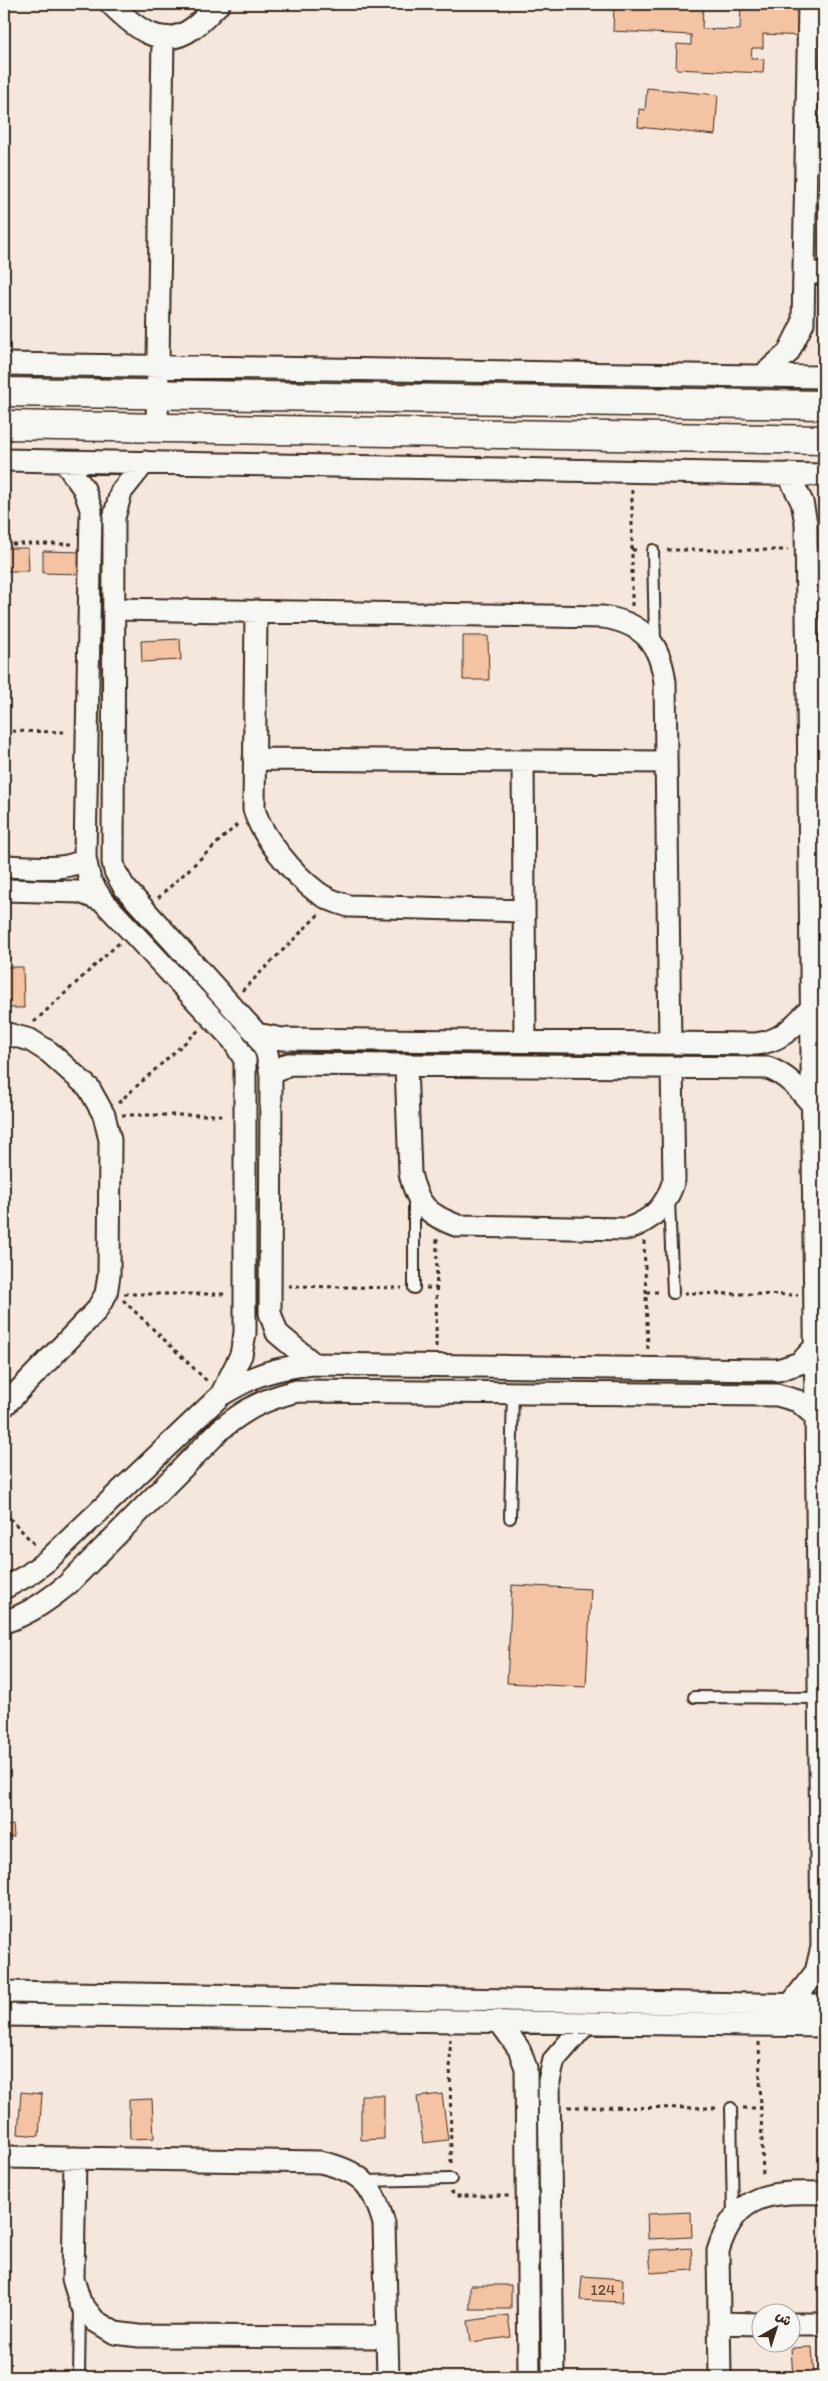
<svg xmlns="http://www.w3.org/2000/svg" width="828" height="2381" viewBox="0 0 828 2381" font-family="Itim,'Playpen Sans Arabic',sans-serif">
<style>
.building{fill:#f4c3a4;stroke:#3b2a1e}
.lines{fill:none;stroke-linecap:round;stroke-linejoin:round}
.lane-casing{stroke:#3b2a1e;stroke-width:14}
.street-casing{stroke:#3b2a1e;stroke-width:25}
.secondary-casing{stroke:#3b2a1e;stroke-width:31}
.path{stroke:#3b2a1e;stroke-width:3;stroke-dasharray:4 4;stroke-linecap:butt}
.lane{stroke:#f6f6f2;stroke-width:10}
.street{stroke:#f6f6f2;stroke-width:21}
.secondary{stroke:#f6f6f2;stroke-width:28}
.labels{text-anchor:middle;stroke-width:4;stroke-linejoin:round;paint-order:stroke}
.number-label{font-size:16px;fill:#695040}
</style>
<rect width="100%" height="100%" fill="#f5e7db"/>
<filter id="ink" filterUnits="userSpaceOnUse"><feTurbulence type="fractalNoise" baseFrequency=".02" numOctaves="2"/><feDisplacementMap in="SourceGraphic" scale="10" xChannelSelector="R" yChannelSelector="G"/><feConvolveMatrix kernelMatrix="1 2 1 2 8 2 1 2 1" color-interpolation-filters="sRGB"/></filter>
<g filter="url(#ink)">
<path class="building" d="M614,4h89l-1,25 38,1 1,-26h83l-1,33 -60,-3v14h-11l-1,10 13,1 -1,14 -87,-4 1,-25 14,1v-10l-78,-4z
M647,88l71,7 -3,40 -77,-8 1,-18 6,1z
M4,548h24l1,23h-25z
M43,551l41,1 -1,22 -40,-1z
M463,636h25l1,44h-26z
M180,639l1,21 -39,2 -1,-21z
M4,967h19l1,41h-20z
M512,1585l79,4 -5,98 -79,-4z
M13,1825l1,12h-10v-11z
M21,2092l21,2 -3,42 -21,-2z
M442,2094l6,46 -25,3 -6,-46z
M361,2095h23v44l-23,1z
M152,2099l2,39 -24,1 -1,-39z
M691,2212l1,25 -44,2 -1,-25z
M691,2248l2,22 -42,3 -2,-23z
M582,2276l41,3 -1,23 -42,-2z
M470,2285h41v24h-41z
M508,2315l3,22 -40,5 -3,-21z
M812,2347l2,30h-21l-2,-29z"/>
<g class="lines">
<defs>
<path id="lane" d="M653,550l2,92
M669,1201l4,92
M414,1288v-92
M510,1518l3,-126
M694,1697l126,1
M731,2108l2,108
M365,2181l86,-2
M79,2377l1,-71"/>
<path id="street" d="M111,4c22,22 51,48 82,24 9,-6 17,-16 26,-24
M804,273h20
M4,364l820,13
M762,376l26,-23 15,-30 6,-319
M157,428l6,-391
M4,460l820,15
M64,461l20,28 7,20 -6,349 5,23 13,20 130,139 12,20v273l-4,22 -20,40
M145,462l-24,30 -7,26 -1,344 2,9 9,16 133,147 10,19 4,22 -1,238 7,20 37,31
M788,474l14,28 4,21 16,1424 -6,25 -25,32
M114,609l489,8c40,6 57,26 62,65l5,361
M256,611l-2,198c7,27 40,66 63,83 9,7 21,11 32,14l175,5
M254,759l412,3
M523,761l2,280
M4,866c23,0 64,7 81,-8
M4,890l76,2 23,9
M4,1033l26,7 19,12 40,36 15,27 6,25 -1,135 -3,19 -10,17 -92,95
M257,1034l25,5 474,5c26,-3 38,-18 55,-36
M406,1065l4,108c7,32 18,42 48,53l169,3c26,-9 39,-22 47,-49l-2,-113
M271,1075l17,-11 480,4c19,7 31,21 44,36
M4,1588l24,-13 20,-15 173,-165c35,-21 53,-27 93,-31l464,6 22,-7 15,-16
M4,1622c25,-8 43,-21 63,-37l154,-156c26,-21 44,-30 76,-38l480,4 21,6 18,16
M4,1992l820,13
M4,2015l820,11
M499,2021l20,28 7,19 3,309
M4,2157l316,5c41,9 53,22 64,62l4,153
M75,2158l-2,121 7,23 15,19 20,12 24,3 248,1
M719,2323l41,1
M790,2324h34
M553,2377l-4,-296 5,-21 32,-37
M720,2377l-2,-126c18,-60 53,-59 106,-58"/>
<path id="secondary" d="M4,392l820,13
M4,425l820,15"/>
</defs>
<use href="#lane" class="lane-casing"/>
<use href="#street" class="street-casing"/>
<use href="#secondary" class="secondary-casing"/>
<path class="path" d="M632,490v116
M4,544h69
M632,550h8
M667,550h121
M4,731l64,1
M158,898l82,-76
M242,991l77,-77
M34,1022l85,-79
M118,1103l81,-73
M122,1115h104
M644,1241l4,109
M288,1286l114,2
M426,1288h10
M646,1292h14
M684,1293l114,2
M124,1294h104
M123,1300l85,82
M436,1347l1,-111
M4,1512l32,34
M450,2039l1,128
M759,2042l4,136
M568,2107l151,1
M743,2108h18
M451,2191l4,5h55"/>
<use href="#lane" class="lane"/>
<use href="#street" class="street"/>
<use href="#secondary" class="secondary"/>
</g>
</g>
<g class="labels">
<g class="number-label">
<text x="603" y="2295">124</text>
</g>
</g>
<rect width="828" height="2381" fill="none" stroke="#f6f6f2" stroke-width="20"/>
<rect x="10" y="10" width="808" height="2361" fill="none" stroke="#3b2a1e" stroke-width="2" filter="url(#ink)"/>
<g transform="translate(776 2328) rotate(39)"><circle r="24" fill="#f6f6f2" stroke="#aba49d"/>
<path d="M0-4L9 19L0 12L-9 19Z" fill="#3b2a1e"/>
<text y="-8" font-size="14" font-weight="bold" text-anchor="middle" fill="#3b2a1e">ش</text>
</g>
</svg>
